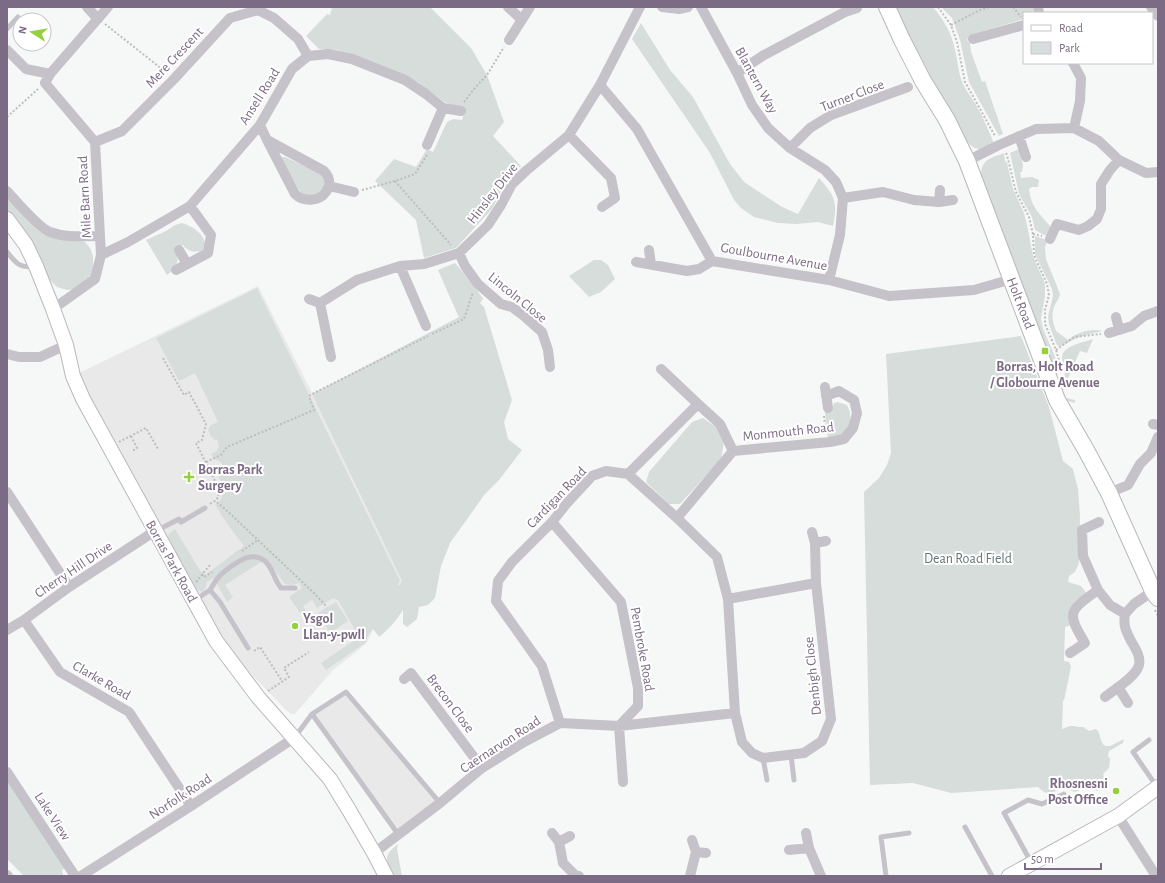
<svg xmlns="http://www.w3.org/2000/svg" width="1165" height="883" viewBox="0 0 1165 883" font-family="'Alegreya Sans',sans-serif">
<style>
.built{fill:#e9e9ea}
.green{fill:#d6dddb}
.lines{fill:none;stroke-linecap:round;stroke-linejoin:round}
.secondary-casing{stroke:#bcb7bf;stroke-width:16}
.primary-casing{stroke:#bab6bd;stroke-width:18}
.path{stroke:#bfbcc1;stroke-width:2;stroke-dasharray:2 2;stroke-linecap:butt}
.lane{stroke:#c6c2c9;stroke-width:5}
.street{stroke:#c6c2c9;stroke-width:10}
.secondary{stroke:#fff;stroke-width:14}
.primary{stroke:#fff;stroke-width:16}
.poi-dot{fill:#94d03f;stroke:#fff;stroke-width:1.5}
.labels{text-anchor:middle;stroke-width:4;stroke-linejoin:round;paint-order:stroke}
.street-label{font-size:14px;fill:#7b6b84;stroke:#fff}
.poi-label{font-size:14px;font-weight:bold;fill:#7b6b84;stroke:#fff;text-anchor:start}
.park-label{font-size:14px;fill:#657776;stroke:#fff}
</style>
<rect width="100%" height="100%" fill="#f6f8f7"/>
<path class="built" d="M258,286l52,103 92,192 -26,43 -10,20 -33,26 -38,44h-4l-4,-3 -34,-35 -28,-33 -150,-268z
M346,692l94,111 -42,31 -86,-120z"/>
<path class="green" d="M332,7h98l41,41 16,27 17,47 -11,14 28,30 -19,24 -10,19 -36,39 -32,10 -8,-38 -41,-39 19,-22 22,8 11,-18 6,3 14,-30 6,-3 9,1 3,-11 -21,-7 -26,-20 -23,-10 -59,-22 -17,-1 -13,-13 21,-22 3,1z
M892,7h41c11,13 19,27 22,43 3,12 3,23 8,34 3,7 9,14 13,21 7,12 13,26 18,39 -11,6 -16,8 -26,-1l-34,-58z
M941,7h92v6h-9v6l-54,16 -3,5 3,3 1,9 11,30 3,-1 18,53 -4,2 -30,-54 -9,-42 -8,-22z
M641,23l29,47 23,27 37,67 14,18 38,25 16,7 21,-36c16,18 19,24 14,48l-15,-4 -22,2 -18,-1 -24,-6 -13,-9 -7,-8 -24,-47 -78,-114z
M1019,149l4,16 -1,7h-2l1,6 11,-1 7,3 -1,7h-6l-3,2c2,18 10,24 21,37v7l-1,3 -5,-1 -9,-5 -3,-13 -13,-23 -9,-41z
M1004,153l1,8 2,2 6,26 11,24 3,12 6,31 12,28v12l-4,23 2,10 10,23 4,10 -6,1 -17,-45 -2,-9 -4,-2 -47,-133c1,-15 10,-16 23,-21z
M281,157h4l37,17 3,10 -3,8 -11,5 -9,-2 -22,-37z
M7,197l21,23 57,22 5,6 3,8v11l-2,10 -13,12 -11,1 -10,-3 -7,-7 -25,-47 -18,-24z
M182,223c12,4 21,10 24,22l-2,5c-9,3 -16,2 -21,-5l-7,3c4,13 1,19 -9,27l-21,-35 20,-9 9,-6z
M1035,236l12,4 -2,8 1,11 14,35c-1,5 -4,8 -6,13 -3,8 -1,16 2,24l12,9c10,-8 23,-12 35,-9 -10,2 -19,4 -28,8 -6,2 -10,7 -17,7l-2,-3 -7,-19 -1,-8 5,-20 -1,-7 -17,-35z
M594,260h7l7,5 7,14 -14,13 -12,5 -20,-21z
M455,263l20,24 8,12 -3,4 4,4 28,93 -8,22 4,17 14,11 -23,30 -14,14 -35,49 -9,23 -6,32 -7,7 -9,2 -2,12 -10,8 -4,-3v-14c-7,11 -14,19 -24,27l-6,-8 -4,5 -4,9 -39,27 -5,-7 38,-26 -21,-37 -5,-2 -16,10 -5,-8 -9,6 5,8 -4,4 -15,-21 13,-9 -3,-5 -7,2 -7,-1 -19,-25 -41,26 8,12 -6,5 -13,-24 -7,4 -2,7 -3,3 -7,-4 -27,-50 1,-4 6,-5 26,43 2,-1 2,4 39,-29 -16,-21 -13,-20c12,-7 7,-20 3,-31l7,-4 -4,-8c-5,-2 -8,-3 -10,-8l6,-3 2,-5 -2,-7 -3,1 -1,-3h-2l-3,-7 3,-5 7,-3 -23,-49 -16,8 -23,-43 101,-50 143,293 -2,3 1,2 3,-5 -90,-187 147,-77 -3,-6 -18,-41z
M1021,336l28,71 14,54 10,8 5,20 2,27 -1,47 -4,9 -6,4 -1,6 13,4 6,8 -16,31 -6,2 -1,34 5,1 2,4 -7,35 -1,-1 -1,29 8,-3h5l3,1h5l6,4 7,-2 2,2c3,6 2,11 7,15h5l14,-7 -1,4 -14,8 -1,5 2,3 -1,9 -6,6 2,5 1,5 -7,4v2l-3,1 -7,-12 -9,6 2,4 -7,3 -12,-5 -13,7 -6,-2 -6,-5 -87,6 -38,-10 -43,2 -6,-293 15,-14 8,-13 4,-12 -5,-99z
M1093,339l-6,14 -7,-2 -18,41 4,6 9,2v3l-11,-3c-3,-7 -7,-11 -3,-18 2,-3 3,-5 4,-9 0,-5 -3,-10 -3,-15 -1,-12 23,-16 31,-19z
M838,402l9,3 3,7v10l-3,9 -5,5 -14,4 -3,-28 7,-1 2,-8z
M703,418l13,9 8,15 -3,17 -41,45h-11l-23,-22 3,-10 43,-50z
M336,602l12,19 -18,12 -12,-20z
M7,780l58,88 -3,2 1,6h-39l-17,-17z
M398,844l-1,5 5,27h-8c-9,-16 -11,-20 4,-32z"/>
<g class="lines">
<defs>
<path id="secondary" d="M7,219l19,26 10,21 17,43 13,36 7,31 10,23 133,242 42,56 72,82 19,31 25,43 12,23
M1009,876l109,-60 40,-29"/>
<path id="primary" d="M887,7l15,33 21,41 24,39 20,41 90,239 29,50 23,43 44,98 5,7"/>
</defs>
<use href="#secondary" class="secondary-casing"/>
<use href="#primary" class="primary-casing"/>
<path class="path" d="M938,7l13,18 6,17 8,40 30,54
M1013,7l8,10
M105,24l62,49
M951,25l29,-15 10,-3
M464,102l10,-13 13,-14 17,-28
M7,117l31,-28
M1006,153l1,2 9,37 13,25 4,17 1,21 13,29 2,11 -4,15v14l11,26 5,18 -1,3
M395,181l56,64
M362,190l33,-9 20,-7 12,-19
M1033,234l9,2
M432,334l32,-15 9,-27
M1056,350l18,-13 27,-3
M163,358l21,37 5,-3 17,32 -4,16 -6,3 23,46c0,5 0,8 -4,12
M824,416l2,18
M131,436l6,12 -5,3
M119,442l27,-14 12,21
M206,462l15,-7 6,-8 87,-37 -5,-14 3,-2 116,-58
M210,504l5,-3 9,7 90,85 13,14
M242,551l16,-11
M202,574l2,3 8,-5
M196,582l14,-17
M1155,610l3,6
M254,651l6,-4 22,34
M268,691l21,-14 -5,-9 25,-16"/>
<path class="lane" d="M7,29l11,-12
M7,252c9,11 13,17 28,14
M156,531l23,-12 2,3 24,-14
M210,590c2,-3 4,-7 7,-11 5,-7 24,-21 33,-22 5,-1 11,1 15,4 8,7 9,19 16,27h14
M195,600l15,-10 10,12 28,46
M312,714l86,120
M295,737l17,-23 34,-22 94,111
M1149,740l-16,12 24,35
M791,755l3,25
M763,758l4,22
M965,827l27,49
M1031,862l-27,-49 24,-13 14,4 22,-10
M886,876l-5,-39 28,-4"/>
<path class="street" d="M87,7l11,12
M508,7l14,13
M662,7l17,2 9,-2
M701,7l36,66 15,32 16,23 22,20 35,22 11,12 7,16 -3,37 -11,45
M1038,7l1,6
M1151,7l7,9
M973,39l51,-14
M509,40l21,-33
M7,50l19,19 24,5
M1073,63l8,15 -1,23 -6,27
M737,73l27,-18 81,-43 12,-4
M600,85l37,44 75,132 117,19 60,16 85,-6 38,-11
M260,125l7,15 57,31c4,4 6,8 5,15l25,6
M569,135l42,43 4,20 -13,9
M1019,136l7,21
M267,140l28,54c8,8 24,8 31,-2 0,0 3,-6 3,-6
M95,142l27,-11 52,-52 56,-61 28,-8 16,8 24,21 10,17
M427,145l16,-37
M790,148l20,-20 21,-13 77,-28
M967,161l32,-16 37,-16 38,-1 25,13 20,19 27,13 12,-1
M7,191c9,10 32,37 43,41 16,6 33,4 50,4
M843,198l40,-6 31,8 25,2 14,-2
M939,202l1,-12
M1050,239l7,-15 22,6 9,-4 9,-7 4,-10v-25l9,-14 9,-10
M179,250l8,14
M649,250l2,14
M459,253l6,13 13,18 23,20 11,3 12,9 18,16 6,18 2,17
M101,255l27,-13 62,-36 70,-81 32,-56 16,-13 20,-2 24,5 53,21 21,14 17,14 18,3
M636,262l51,9 12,-2 13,-8
M400,266l26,60
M176,270l32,-17 3,-18 -21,-29
M309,299l11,4
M53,309l42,-30 6,-24 -6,-113 -50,-59 5,-9 58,-67
M1116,317l3,12
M1109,333l23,-7 12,-10 14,-5
M7,354l12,3h21l26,-12
M331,357l-11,-54 37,-23 43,-14 24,-2 35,-11 29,-28 13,-20 11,-21 15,-14 42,-35 31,-50 40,-78
M825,387l3,21
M698,404l22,20 13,27 97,-9 14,-3 9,-11 4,-15 -3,-13 -15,-9 -13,5
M1153,424l5,1
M628,474l70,-70 -37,-35
M7,492l62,95
M1109,493l19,-8 12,-21 11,-11 7,-16
M677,518l56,-67
M552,522l69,80 17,86v18l-19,20 4,56
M1099,522l-17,8 1,26 15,34 12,15 15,9c-2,12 1,17 6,27 4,7 10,15 8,24 -3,12 -24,24 -34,32
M815,543l11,-2
M728,599l88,-16
M1125,614l9,-10 19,-13
M24,620l36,52 69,40 62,94
M7,630l17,-10 45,-33 86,-56
M1070,653l15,-10c-19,-31 -16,-32 13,-53
M404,679l7,-6 71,95
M1118,687l10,16
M560,723l-18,-57 -46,-65 2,-20 14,-19 40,-40 15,-19 25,-27 14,-5 22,3 49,44 40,39 11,42 7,114 7,29 10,11 11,5 41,-5 18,-12 9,-22 -15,-136 -1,-40 -3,-11
M7,772l68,104
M1118,816l38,60
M552,833l7,9 4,21 12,12 4,1
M806,833l3,15 12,28
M559,842l11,-6
M789,850l20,-2
M696,852l10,1
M374,853l66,-50 42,-35 42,-26 36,-19 59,3 116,-13
M7,875l1,1
M81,876l110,-70 103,-68
M690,876l6,-24 -4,-12"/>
<use href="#secondary" class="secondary"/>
<use href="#primary" class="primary"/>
</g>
<g class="poi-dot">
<rect x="1041" y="347" width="8" height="8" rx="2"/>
<path d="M187 471h4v4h4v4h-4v4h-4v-4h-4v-4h4z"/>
<circle cx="295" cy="626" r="4"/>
<circle cx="1116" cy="791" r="4"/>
</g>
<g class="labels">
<g class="street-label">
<text transform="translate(174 57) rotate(-47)" y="5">Mere Crescent</text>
<text transform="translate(757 80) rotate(61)" y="5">Blantern Way</text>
<text transform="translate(852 95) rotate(-21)" y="5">Turner Close</text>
<text transform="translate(259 96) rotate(-58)" y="5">Ansell Road</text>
<text transform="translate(492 193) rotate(-52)" y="5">Hinsley Drive</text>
<text transform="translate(84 197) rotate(-93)" y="5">Mile Barn Road</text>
<text transform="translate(774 256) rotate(10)" y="5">Goulbourne Avenue</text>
<text transform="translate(518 297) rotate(39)" y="5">Lincoln Close</text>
<text transform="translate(1021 303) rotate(69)" y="5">Holt Road</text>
<text transform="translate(788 431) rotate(-6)" y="5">Monmouth Road</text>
<text transform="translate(556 497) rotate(-46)" y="5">Cardigan Road</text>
<text transform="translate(172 561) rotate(61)" y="5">Borras Park Road</text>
<text transform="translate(73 569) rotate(-34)" y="5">Cherry Hill Drive</text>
<text transform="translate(643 649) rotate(80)" y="5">Pembroke Road</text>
<text transform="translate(812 676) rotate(-96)" y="5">Denbigh Close</text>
<text transform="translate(102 680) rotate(30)" y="5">Clarke Road</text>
<text transform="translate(451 703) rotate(53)" y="5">Brecon Close</text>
<text transform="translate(500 744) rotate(-33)" y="5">Caernarvon Road</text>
<text transform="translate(180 796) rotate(-33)" y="5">Norfolk Road</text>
<text transform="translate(53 816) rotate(57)" y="5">Lake View</text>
</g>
<g class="poi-label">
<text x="1045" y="371" text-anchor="middle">Borras, Holt Road<tspan x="1045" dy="16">/ Globourne Avenue</tspan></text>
<text x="198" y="474">Borras Park<tspan x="198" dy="16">Surgery</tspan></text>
<text x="303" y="623">Ysgol<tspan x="303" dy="16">Llan-y-pwll</tspan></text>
<text x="1108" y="788" text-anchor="end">Rhosnesni<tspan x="1108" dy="16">Post Office</tspan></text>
</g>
<g class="park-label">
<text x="968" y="563">Dean Road Field</text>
</g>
</g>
<rect width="1165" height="883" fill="none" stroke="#7b6b84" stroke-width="16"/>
<rect x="1023" y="12" width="130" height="52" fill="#ffffff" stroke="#cac4ce"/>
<rect x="1031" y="25" width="20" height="6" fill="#ffffff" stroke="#cac4ce"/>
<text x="1059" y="32" font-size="12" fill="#7b6b84">Road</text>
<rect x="1031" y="42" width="20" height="12" fill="#d6dddb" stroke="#cac4ce"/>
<text x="1059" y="52" font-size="12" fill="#7b6b84">Park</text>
<g transform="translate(32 32) rotate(282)"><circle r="19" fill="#ffffff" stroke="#cac4ce"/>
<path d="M0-3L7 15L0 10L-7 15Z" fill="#94d03f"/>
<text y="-6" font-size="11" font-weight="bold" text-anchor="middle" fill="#7b6b84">N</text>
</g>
<path d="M1025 863v6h76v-6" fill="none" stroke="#7b6b84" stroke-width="2"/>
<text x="1031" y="863" font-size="12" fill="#7b6b84" stroke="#ffffff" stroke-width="3" paint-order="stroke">50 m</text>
</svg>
